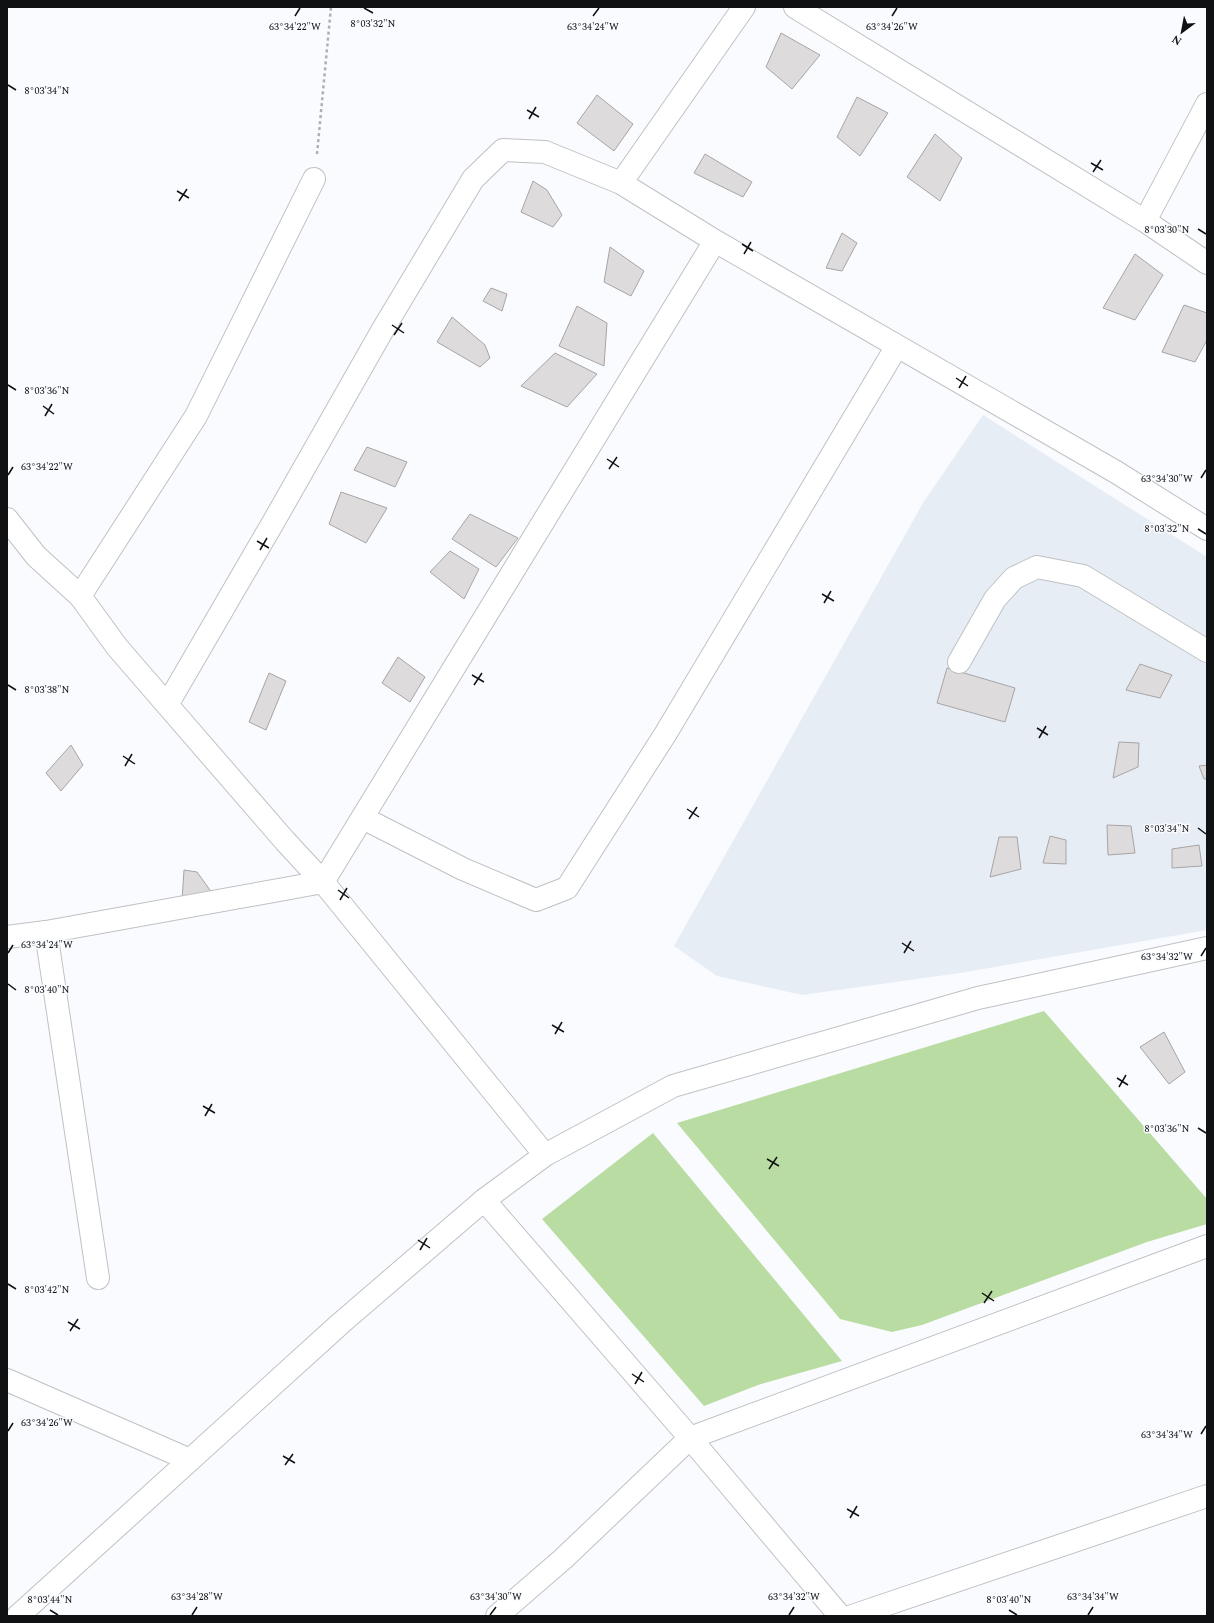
<svg xmlns="http://www.w3.org/2000/svg" width="1214" height="1623" viewBox="0 0 1214 1623" font-family="Spectral,serif">
<style>
.built{fill:#e7edf5}
.green{fill:#b9dca2}
.building{fill:#dedbdc;stroke:#a7a4a5}
.lines{fill:none;stroke-linecap:round;stroke-linejoin:round}
.street-casing{stroke:#bfc1c3;stroke-width:24}
.secondary-casing{stroke:#bfc1c3;stroke-width:24}
.path{stroke:#adafb1;stroke-width:2.5;stroke-dasharray:3 3;stroke-linecap:butt}
.street{stroke:#fff;stroke-width:22}
.secondary{stroke:#fff;stroke-width:22}
.ticks{fill:none;stroke:#101112;stroke-width:1.5}
.ticks-label{font-size:10px;text-anchor:middle;fill:#101112;stroke:#f9fbfe;stroke-width:3;stroke-linejoin:round;paint-order:stroke}
</style>
<rect width="100%" height="100%" fill="#f9fbfe"/>
<path class="built" d="M983,415l224,142v373l-247,43 -158,22 -85,-19 -43,-30 249,-443z"/>
<path class="green" d="M1044,1011l163,188v25l-60,18 -225,83 -30,7 -52,-13 -163,-196z
M653,1133l189,228 -84,24 -54,21 -162,-187z"/>
<path class="building" d="M781,33l39,22 -28,34 -26,-22z
M597,95l36,29 -19,27 -37,-28z
M857,97l31,16 -28,43 -23,-19z
M935,134l27,24 -22,43 -33,-24z
M705,154l47,28 -9,15 -49,-24z
M533,181l14,9 15,25 -9,12 -32,-15z
M842,233l15,10 -15,28 -16,-3z
M610,247l34,24 -13,25 -27,-14z
M1135,254l28,21 -28,45 -32,-12z
M491,288l16,6 -5,17 -19,-10z
M1184,305l23,8v27l-12,22 -33,-10z
M577,306l30,17 -3,43 -45,-20z
M452,317l33,28 5,13 -10,9 -43,-25z
M555,353l42,21 -30,33 -46,-21z
M367,447l40,15 -12,25 -41,-17z
M341,492l46,16 -21,35 -37,-19z
M470,514l48,24 -22,29 -44,-28z
M450,551l29,18 -15,30 -34,-27z
M398,657l27,20 -15,25 -28,-19z
M1140,664l32,11 -12,23 -34,-8z
M947,668l68,20 -10,34 -68,-19z
M269,673l17,8 -20,49 -17,-8z
M1119,742l20,1 -1,24 -25,11z
M71,745l12,20 -22,26 -15,-18z
M1207,765v14h-3l-5,-13z
M1107,825l24,1 4,27 -27,2z
M1050,836l16,4v24l-23,-1z
M999,837h18l4,32 -31,8z
M1199,845l3,21 -30,2v-19z
M184,870l13,2 18,25 -33,3z
M1164,1032l21,40 -16,12 -29,-37z"/>
<g class="lines">
<defs>
<path id="street" d="M795,7l350,214 62,42
M621,183l123,-176
M1145,221l62,-117
M7,519l29,37 44,40 37,51 168,194 38,41 392,-641
M80,596l116,-180 118,-237
M959,662l36,-63 19,-21 23,-11 46,9 124,75
M167,705l107,-184 108,-190 91,-152 30,-29 42,2 76,31 94,58 401,231 91,57
M363,818l100,51 73,31 31,-12 99,-155 231,-387
M46,932l52,346
M484,1200l206,238 150,178
M7,1380l183,80
M497,1616l66,-57 127,-121 517,-192
M852,1616l355,-120"/>
<path id="secondary" d="M7,937l39,-5 277,-50 222,273
M18,1616l323,-293 143,-123 61,-45 128,-69 305,-88 229,-50"/>
</defs>
<use href="#street" class="street-casing"/>
<use href="#secondary" class="secondary-casing"/>
<path class="path" d="M317,154l14,-147"/>
<use href="#street" class="street"/>
<use href="#secondary" class="secondary"/>
</g>
<path class="ticks" d="M364,8l9,5M295,16l5,-8M593,16l6,-8M892,16l5,-8M8,85l8,5M527,110l12,7M529,119l7,-12M1091,163l12,7M1093,172l8,-12M177,191l12,7M179,201l8,-12M1198,229l8,5M742,244l11,7M744,254l7,-12M392,325l12,8M394,335l8,-12M956,378l12,8M8,385l8,5M959,388l7,-12M43,406l11,8M45,416l7,-12M607,459l12,8M609,469l8,-12M8,475l5,-8M1201,478l5,-8M1198,529l8,5M257,541l12,7M260,550l7,-12M822,594l12,7M824,603l7,-12M472,675l12,7M8,685l8,5M474,685l8,-12M1037,728l11,7M1039,738l7,-12M123,756l12,8M125,766l7,-12M687,809l12,8M689,819l8,-12M1198,828l8,6M338,890l11,8M340,900l7,-12M902,943l12,8M8,953l5,-8M904,953l7,-12M1201,956l5,-8M8,984l8,6M552,1025l12,7M555,1034l7,-12M1117,1078l11,7M1119,1087l7,-12M203,1106l12,7M205,1116l7,-12M1198,1128l8,5M767,1159l12,7M769,1169l8,-12M418,1240l12,8M420,1250l7,-12M8,1284l8,5M982,1293l12,8M984,1303l8,-12M68,1322l12,7M70,1331l8,-12M632,1374l12,8M635,1384l7,-12M8,1431l5,-8M1201,1434l5,-8M283,1456l12,7M285,1465l8,-11M847,1509l12,7M850,1518l7,-12M50,1610l8,5M1009,1610l8,5M192,1615l5,-8M490,1615l6,-8M789,1615l5,-8M1088,1615l5,-8"/>
<g class="ticks-label">
<text x="373" y="27">8°03'32"N</text>
<text x="295" y="30">63°34'22"W</text>
<text x="593" y="30">63°34'24"W</text>
<text x="892" y="30">63°34'26"W</text>
<text x="47" y="94">8°03'34"N</text>
<text x="1167" y="233">8°03'30"N</text>
<text x="47" y="394">8°03'36"N</text>
<text x="47" y="470">63°34'22"W</text>
<text x="1167" y="482">63°34'30"W</text>
<text x="1167" y="532">8°03'32"N</text>
<text x="47" y="693">8°03'38"N</text>
<text x="1167" y="832">8°03'34"N</text>
<text x="47" y="948">63°34'24"W</text>
<text x="1167" y="960">63°34'32"W</text>
<text x="47" y="993">8°03'40"N</text>
<text x="1167" y="1132">8°03'36"N</text>
<text x="47" y="1293">8°03'42"N</text>
<text x="47" y="1426">63°34'26"W</text>
<text x="1167" y="1438">63°34'34"W</text>
<text x="197" y="1600">63°34'28"W</text>
<text x="496" y="1600">63°34'30"W</text>
<text x="794" y="1600">63°34'32"W</text>
<text x="1093" y="1600">63°34'34"W</text>
<text x="50" y="1603">8°03'44"N</text>
<text x="1009" y="1603">8°03'40"N</text>
</g>
<rect width="1214" height="1623" fill="none" stroke="#101112" stroke-width="16"/>
<g transform="translate(1182 32) rotate(212)" stroke="#f9fbfe" stroke-width="3" paint-order="stroke">
<path d="M0-3L7 15L0 10L-7 15Z" fill="#101112"/>
<text y="-6" font-size="11" font-weight="bold" text-anchor="middle" fill="#101112">N</text>
</g>
</svg>
